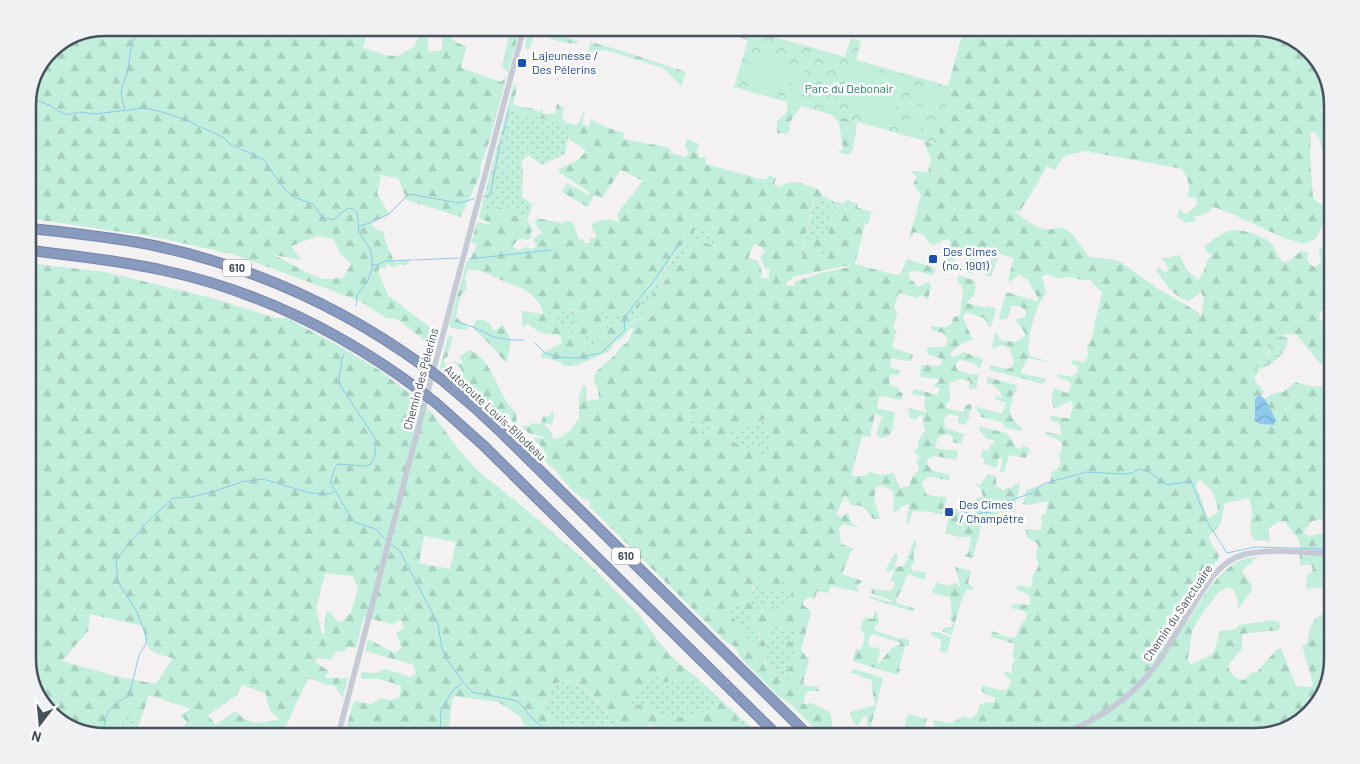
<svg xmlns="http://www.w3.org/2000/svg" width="1360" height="764" viewBox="0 0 1360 764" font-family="Barlow,sans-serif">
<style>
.grass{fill:url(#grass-dots)}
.forest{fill:url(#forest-firs);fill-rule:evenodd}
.wetland{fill:url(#wetland-marsh)}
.park{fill:url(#park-crowns)}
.pitch{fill:#c1efdb}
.water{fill:url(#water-waves)}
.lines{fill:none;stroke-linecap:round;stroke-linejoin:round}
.stream{stroke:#8ec8ec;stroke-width:1}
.motorway-casing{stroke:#7485ab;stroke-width:11}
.tertiary{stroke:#c5cad5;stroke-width:5.5}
.motorway{stroke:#899abf;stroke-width:9}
.motorway-bridge-casing{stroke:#7485ab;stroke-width:11;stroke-linecap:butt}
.motorway-bridge{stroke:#899abf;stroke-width:9}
.transit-dot{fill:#1a4fb4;stroke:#fff;stroke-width:2}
.labels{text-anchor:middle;stroke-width:5;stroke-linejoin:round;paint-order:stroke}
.shield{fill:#fff;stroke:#80848e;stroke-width:1}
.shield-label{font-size:11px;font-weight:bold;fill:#49505e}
.transit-label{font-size:12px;fill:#164399;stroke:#fff;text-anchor:start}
.park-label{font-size:12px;fill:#18815e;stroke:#fff}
.street-label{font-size:12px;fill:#49505e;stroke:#fff}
.rim{fill:none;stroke:#49505e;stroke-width:2.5}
</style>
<defs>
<pattern id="grass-dots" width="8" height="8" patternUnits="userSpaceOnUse" patternTransform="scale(1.25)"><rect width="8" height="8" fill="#c1efdb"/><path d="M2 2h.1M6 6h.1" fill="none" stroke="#a7cfbe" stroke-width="1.8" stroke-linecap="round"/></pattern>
<pattern id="forest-firs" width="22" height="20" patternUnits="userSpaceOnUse" patternTransform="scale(1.25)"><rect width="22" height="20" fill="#c1efdb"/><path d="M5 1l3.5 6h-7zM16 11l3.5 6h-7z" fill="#a7cfbe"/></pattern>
<pattern id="wetland-marsh" width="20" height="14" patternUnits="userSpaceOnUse" patternTransform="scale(1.25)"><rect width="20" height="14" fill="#c1efdb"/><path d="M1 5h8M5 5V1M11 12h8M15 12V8" fill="none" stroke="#a7cfbe"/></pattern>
<pattern id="park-crowns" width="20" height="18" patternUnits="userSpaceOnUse" patternTransform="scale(1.25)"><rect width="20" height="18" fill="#c1efdb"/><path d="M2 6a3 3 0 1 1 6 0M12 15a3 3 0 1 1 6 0" fill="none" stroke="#a7cfbe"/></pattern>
<pattern id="water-waves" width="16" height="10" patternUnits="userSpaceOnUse" patternTransform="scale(1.25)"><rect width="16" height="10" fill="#8ec8ec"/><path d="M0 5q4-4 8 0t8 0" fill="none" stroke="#76a5c2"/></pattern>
</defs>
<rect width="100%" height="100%" fill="#f3f1f1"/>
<path class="grass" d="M510,109l60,18 -5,27 -23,11 -14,-10 -7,7 2,8 -1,27 11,8 -5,12c-5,-1 -9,0 -15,-1l2,-4h-30l3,-13 -5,1 19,-71 3,-1 3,-8z
M815,199l13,3 2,-2 14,4 -3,3 -5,-1 -2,1 -10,48h-3l-13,-17 -1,1 -6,24h-2z
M701,225c6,8 16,13 19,23l-17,-6 -6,2 -6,-3 3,-7 -1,-2z
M687,237l2,1 -1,12 -17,24 -10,9 -7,32 -14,2 -4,5 -5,-2 -7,-6 6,-9 4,2 5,-9 11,-9 16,-20z
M568,308l6,3 10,1 -11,9 1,11 -4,2 -10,-6 -4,-9 2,-4 4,-2 -3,-2 1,-2z
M599,309l4,3h5l3,3 13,3 -20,19z
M590,328l1,7 6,3h4l2,4 -2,4 -14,2 -5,-13 4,-1z
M699,406l-3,10 16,10 -1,5 -11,7 -12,-17 3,-1 1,-9z
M768,418l-2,11 6,13 -3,11 -2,2 -4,2 -3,-4v-10l-9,7h-3l-3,-3 -6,-1 -13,-12v-3l4,1 29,-10z
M782,580l5,1 -1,7 1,2 10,-4 -3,17h-5l-6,6 -10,1 1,-4 -9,1 -2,4 -4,1 -11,-10c5,-6 4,-13 8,-19h3l20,9z
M729,604c14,1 13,7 22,9 3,4 3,7 4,12 3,10 7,9 1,20l-11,-5 -9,-19 -8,-11z
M797,627l2,3 -3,14 -9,-4v7l11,8 -11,20 4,8 -1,2 -13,-7 -12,-18 3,-6 -3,-12 8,-13z
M657,674l3,9 36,-6 27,25 -18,10 -18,5 -28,1 -14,-14 -11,1 -4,-4 2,-7 16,-8z
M560,682c4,0 8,0 12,1 20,6 40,35 53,52l-1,1h-44l-5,-3 -6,2 -23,-22 -7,-3 8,-9 1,-14z
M127,714l13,4 2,-2 -7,20h-19l6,-14z
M741,718l11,10 -14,6 1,2h-32l12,-13 13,2z"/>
<path class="forest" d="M105,28h263l-5,20c11,2 26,11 37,7 5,-3 10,-6 15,-9l5,-18h14l4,5v2l-11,1 2,16 13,-2v-17l8,-2 3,9 13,7 -5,21 40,14 6,-7 -17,64 -9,25 -1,11 -19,42 -54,-17 -9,-22 -17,-3 -4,18 12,21 -19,9 6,6 8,3c0,11 7,19 10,30l15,-1v2l-4,2 -6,-1 -2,2 -5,1 -6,-3v5l-6,-2 -2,5 10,23 44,34 -3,15 -32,-25 -11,-1 -26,-17 -124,-46 -81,-18 -122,-18 -5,-5v-113l23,-51zM318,236l16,3 5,13 12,12 -8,14 -19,1 -8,-2 -42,-22 27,5 -10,-14z
M504,28h16l-12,45 -6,-7 9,-38z
M529,28c14,-1 23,5 35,9 6,2 11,2 15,6 -17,2 -30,-5 -44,-12l-5,17 -3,2 -2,-5z
M964,28h291l38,10 29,28 10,32 -4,2 -7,11 11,6v49h-7l-5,-26 -4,-7 -5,-1 -1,23 3,43 15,12 -1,8 -11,20 -11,6 -21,-6 -45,-21 -25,-10 -8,6 -12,4 3,4 -13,2v-2l-7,-4 2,-8 7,5 11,-9 -1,-8 -9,1c4,-11 2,-19 -5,-29l-97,-18 -18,4 -6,5 -6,10 -8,-4 -10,18 -17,27h-6c9,6 21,17 32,18 7,2 10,-4 19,0 10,5 16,19 24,28l26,3 7,3 35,25 41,24 3,5 3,-18 -3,-7 -12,9c-16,-4 -24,-19 -33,-31l3,-3 5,5 4,-1 -1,-7 -6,-5 18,-4 9,16 10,9c7,-7 8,-21 15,-26l-7,-2 -1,-6c7,-5 16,-13 24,-15 10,-3 33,4 41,11 5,5 7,15 13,20l6,-1 12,-10 7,1 -1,9 7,6 7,-4 -2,-14 7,-3 6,-5v66l-12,5 -1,6 3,3 10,2 -1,8 1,1v30l-11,2 -25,-30 -19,1 -9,11c0,3 0,6 -1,9 0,1 -11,14 -13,15l5,1 -5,8 10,13 -3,4 -3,-1 -3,4v22l5,3 14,1 2,-5 -11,-21 7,-5 11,-2 13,-10c13,6 24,5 36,2v137l-3,-3 -17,3 -9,12 6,3 15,-3 2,1 1,4 5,-1v10l-6,1 -1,11 7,6v8l-4,3 -5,11 -15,2 -2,-2 2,-13 3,-1 2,-4 -2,-4h-11c-1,-7 1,-19 -1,-24 -2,-6 -11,-13 -14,-20l-8,1 -9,7 2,12 -16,-1c-7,-9 -2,-18 -2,-29 -1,-4 -2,-9 -3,-13l-24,5 -5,22 -11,11 1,5 9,14 -1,5 -11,12 -27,41 9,7c10,-17 28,-47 45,-56 7,-5 15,-6 23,-8 -4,7 -10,9 -15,15l10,15 -1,5 -13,18c-1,-9 0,-18 -10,-22l-9,5 -16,20 -11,19 -4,28 2,5c26,-10 23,-7 30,-33l16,-2 3,-4 33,-5 8,3v5l-3,3h-11l-24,3v14l-14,18c1,7 8,13 16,14l7,-7 6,-1 20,-23 4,-1 15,38 16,1 1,-3 -11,-39 5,-1c4,-20 4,-27 25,-33v48l-10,38 -28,29 -39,10h-258l-1,-6 -19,3v3h-41l2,-8 -4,-3 -1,-5 18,3 14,-7 5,3 7,-5 3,-11 3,2 2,-3 9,1 1,-6c-7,-1 -10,-2 -14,-7l1,-5c9,2 18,7 26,4l3,-8 -8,-8 2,-1 7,1 1,-3 -2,-5 4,-5 -3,-5 3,-11 -24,-7 1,-6 18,7 6,-1c2,-3 2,-8 4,-10 3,-6 5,-4 7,-12l-3,-4 -13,-3 1,-3 5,-1 12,1 2,-6 -3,-5 -12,-5v-1l3,-3 12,3 2,-13 5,-7v-4l-2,-7 2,-13 -11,-7 -2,-8 16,1 1,-9 -1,-5 5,-3 2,-11 -1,-1 -18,4 -6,-1 3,-14 16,-5h5l3,-3 2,-10 4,-2 5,-7 -2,-8c9,-14 -2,-16 -13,-20l-1,-2 1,-1 15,3 1,-1 -3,-11 -8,-3 -1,-5 13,3h7l3,-12 -1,-4 -1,-1 -17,7c-3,-6 -3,-14 0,-20l13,5 5,-6c-2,-8 -10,-7 -16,-11l3,-2 13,3c4,-3 7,-5 6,-10l-7,-4 1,-3 11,2 3,-1 2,-6 -1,-7 5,-10 5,-25 5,-18v-3l-9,-8 -3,-5c-10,3 -11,-1 -20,-2 -5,-1 -9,2 -13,1 -7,-1 -9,-6 -15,-1l4,16 -8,12 -8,27 -2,18 2,6 17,5 1,1 -20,-4 -6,11 -1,4 25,6 -2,4 -2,1 -51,-14 -2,-3 1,-2 17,4 4,-1 3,-7 -5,-14 -9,-2 -5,3 -3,-1 3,-14 4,2v4c5,2 11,2 16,3l10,-6v-3l-9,-13 1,-1 7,-2 2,-1 -1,-6 -4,-3 -9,-2 -5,14 -6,1 -2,-2 7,-26 31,9 1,-1c-1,-8 -8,-13 -10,-20l-9,-6 -8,8 -3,-2 6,-22 -15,-4 -8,23 -6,-2 1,-6h2l3,-11 -1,-2 -11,-2 -6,20 -8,-2 5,-18 -11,-3 -2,1 -3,8 3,4 -1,4 -10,-4 5,-22 -3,-3 -16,6 -10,-11 -8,-2 -5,9 1,-6 11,-40 -8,-11 4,-6 -6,-7 17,1 3,-12 -7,-19 11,3 17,-57 -4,-1zM1199,479c14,11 17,16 19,33l-10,6 -12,-32z
M591,42l28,8 67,22 -5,14 -17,-17 -7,-3 -51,-16 -18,2z
M514,83l3,5 -4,16 1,1 12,3h6l7,4 4,-3 -1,4 6,1 7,-1 2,-9 1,-1 2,3 4,1 -2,10 3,5 11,3 3,-3 4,-10h2l-3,13 7,2 2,-7c7,4 26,12 34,12l-2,7 44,8 3,1 1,5 14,4 3,-2 1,-4 -4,-4 2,-8 12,5 -2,7 2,6 7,1v6l54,15h7l1,-4 8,3 -2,7 8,2 1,-3 8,-2 9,1 18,6 6,8 6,2 -2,3 -13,-3 -1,1 -15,63 2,-1 6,-24h1l17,3 -4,13h3l10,-47 2,-1 5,1 6,-7 11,4 -1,3 20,7 -6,-1 -3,11h-3l-10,40 41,11 5,-1 6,-15 26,8 2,2 -1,6c-8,0 -17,-6 -25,-3l-1,3 2,5 3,1 5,6 11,-5 2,4 -3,14 -6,-5 -6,3 -16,-5 -2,1 -4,13 3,6 -4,14 1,2 6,2h-4l-4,16 1,1 19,6 1,2 -3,5h-4l-15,-3 -1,9 10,4 1,2 -4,2 -6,-1 -2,9 1,2 8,3 1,4 4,1 -2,7 -20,-4 -2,1 -2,11 17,4 1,2 -3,17 -5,6 -6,1 -4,-2v-4l5,-16 -7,-2 -4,17v5l-1,1 -8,-1 -11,40h13l6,-4 10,3 13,-2 1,1 6,14 9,-2 3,-8 7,-9 -3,-9 4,-2 -6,-7 4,-3c0,-5 1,-12 7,-16v-2l-3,-15h-2l-5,5 -5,-2 -2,-8 1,-2 16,4h1l-2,-9 2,-7 -12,-1 -2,-2 1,-3 2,-1 22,6 3,-7 -7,-2 6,-5 -1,-2 -17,-2 -1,-1 1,-11 18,1 4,-6 -1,-1 -14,-5 -1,-4 1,-3h14l3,-1 3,-6 -5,-7 -12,-3v-4c13,1 18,5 23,-9l7,-2c-3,-11 8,-25 -3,-33v-7l17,6c0,4 1,9 -1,14 -2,3 -5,4 -7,8l19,5 2,-2 6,2 2,2 -5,17h-2l-5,-9 -16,-5 -4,1 -1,4 10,22c-10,2 -16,6 -23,14l1,2 3,1 10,-5 19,7 -3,9 -3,-1 -3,-4 -13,-3 -5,2v5l2,4h3l5,2 13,2 -3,14 -7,-1 1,-7 -9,-2 -12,4 1,17 -5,5 1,3 16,4 2,-1 1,-5 4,-2 3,2 -4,15 -3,4 -7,-2 1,-7 -8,-2 -4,1 -3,4 1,9 19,6 -3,10 -9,-2 1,-6 -8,-2 -7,4 -3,9 3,2 18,1 2,2 -2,8 -21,-4 -7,3 -1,5c7,11 13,6 23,11l-1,5c-11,1 -21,-10 -27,4l5,11 5,1 15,1 -4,18 -12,-3 -17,-1 -2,2 -4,11 -2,-1 3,-18 -1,-1 -5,2 -7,6 -3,-1 1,-15 -2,-6 -10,-4h-5c-5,12 -1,20 3,33h-7c-5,-8 -11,-16 -21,-13l-7,-11 -8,18 1,3 3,1 7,-4 1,2 2,8 8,5 -15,-4 -5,4 2,16 14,5 -4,2 -9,23 20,7 -6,6 4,5 -29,-6 -2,5 -1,2 -11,-2 -2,8 -6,-2 -6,5v3l7,5 1,3 -10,37 8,10 -6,23 3,3 13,1v4h-11l-2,2 -3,11 8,-1 19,9 4,21 4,3h-15l-34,-33 -12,-8 -37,-38 -5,-10 -9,-5 -136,-135v-6c-14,-3 -25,-19 -34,-30 -4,-5 -8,-5 -11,-11l-5,-2 5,-6 -4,-6 -9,-8h12v-1l-15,-4 -8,-7h8l4,-3 7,2 4,-10 4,2 5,-6 1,5 -2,10 -3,-2h-3l-3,1c7,2 9,8 10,14 8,0 21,-10 23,-18l3,-1v-22l4,-13 3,1c1,5 -1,10 1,15l12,-2 -1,-10 -4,-8v-5l3,-5 19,-17 3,-6 9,-6 6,-14h-3l-8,9 -7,4 -8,11 -31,13 -12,1c-10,-7 -12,-7 -24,-8l1,-5 20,-10 -1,-6 -3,-3c-15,1 -18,-1 -30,-10l-6,3v-12l1,-4 20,3c0,-8 -9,-17 -15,-22 -7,-5 -15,-7 -22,-10 -12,-5 -25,-14 -38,-12l-3,6 2,12 -7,9 -4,20 14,12c-7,0 -17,2 -21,-4l18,-64 3,-1 7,-16 -6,-1 6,-21 13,3v-2l-11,-5 4,-18 6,-2 -3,13 6,-5 23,6 -2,4c6,1 10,0 15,1l-1,4 6,8 -3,5 2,2 -3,4 -10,-1 -7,7 4,2v3l10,-4 5,2 6,-3 -4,-6 6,-6 3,-1 -7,-10 1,-5 27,5 2,-2 8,1 6,17h4l1,4h6v-4l7,-2 -6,-11 3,-4 18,-3 7,4 -2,-9 26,-33 -22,-11 -19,28 -8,-3 -6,12 -26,-15 5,-9 21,12 1,-3 -30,-20v-3l19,-9 7,-8v-2l-17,-12 1,-11 -58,-18 -3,11 -3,8 -3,1zM701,225c6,7 16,14 19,23l-17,-6 -6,2 -6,-3 3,-7 -1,-2zM688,237l1,2 -4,7 3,4c-6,8 -11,16 -17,24 -9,10 -23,22 -25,37l8,4 -3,1 -9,-3 -2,4h-3l-2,5 -4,-2 1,-3 -8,-3 6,-9 8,3 4,-7 -3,-3c22,-17 32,-41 49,-61zM754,244l6,2 5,5 -5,7 6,11h3v9h-8l1,-6 -4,-11 -10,-3zM845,266l5,1 -30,6 -25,9 -1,4 -8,-1 2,-4 8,-5zM568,308l15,5 -3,2 -6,1 -1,5 1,11 -4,2h-2v-11l-5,1 -3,3 -4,-8 2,-4h6l-4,-4v-2zM600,309l3,3h5l3,3 12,3 -14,6 -3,13h-2l4,-16h-6l1,-4 -3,-5zM590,329l1,6 -3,2v4l2,1 7,-4h4l2,4 -2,4 -14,2 -5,-12 4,-2zM698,407l-2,9 1,3 15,7 -1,5 -6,1 -5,6 -2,-2 3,-9 -4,-4h-8l-1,-2 5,-3 -1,-7zM767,418l-3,9c7,8 11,25 -1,30l-3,-4v-10l-3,-2 -6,3v6c-12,-3 -16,-7 -25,-16v-3l4,1 28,-7 1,-3zM782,580l5,1 -1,8 1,2 10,-5v2l-10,11 1,2 4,2h-3l-6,6 -10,1 1,-4 -9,1 -2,4 -4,1 -11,-10 3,-4 7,9 4,-1 -10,-11 1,-8 3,-4h3l6,10 5,-4 5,6 4,-3zM729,604c13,0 12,7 22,9l3,4 -8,7 2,2 7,-1 1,3 -4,5 3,3 4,-2 1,5 -4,3v3l-7,-7 -4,1v-8l-3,-7 -6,-3 -8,-11zM797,628l2,2 -3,14 -9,-4 -2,3 2,4 10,8 -5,5 -2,8 -5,3 6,12 -1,2 -13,-7 -12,-17 3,-7 -3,-12 8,-13z
M787,102l14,4 -11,16 -1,8 -2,4 -10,-1v-12c8,-7 12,-8 10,-19z
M831,114l26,8 -4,28 -5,5 -11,-3 6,-3 -4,-26z
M28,263l77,9 103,25 68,21h11l54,29 38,23 29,22 23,20 28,38 18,20 58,47 52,45 51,51 21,29 17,19 20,16 -36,6 -3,-9 -9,12 -16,8 -2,7 4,4 11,-1 14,14 28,-1 18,-5 18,-10 18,16 -9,7 -13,-2 -12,13h-17l5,-4 -6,-3 -6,7h-10l-4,-6 -20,-5 -6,4 -6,7h-13v-1c-12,-18 -39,-59 -65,-53 -3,1 -7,3 -11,4l2,10 -11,14 7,3 23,22 6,-2 5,3h-46l-12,-14 -1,-5 -23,-15 -39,-5 -5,-2 -2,6 -4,35h-104l10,-35 17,3 10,-6 9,2 10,-3 1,-11 -21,-7 -19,-1v-6l14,1 11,-4 24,8 6,-4 -2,-8 -49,-14 3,-12 27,14 7,-5 -6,-15 8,-5 -3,-8 -9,4 -28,-7 -8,31 -8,-1 -6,5 -6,-1 -5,9 -14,-2 -2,4 14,9 -4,5 2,2h21l-5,20 -9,-13h-6l-20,-7 -22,48 1,10h-111l11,-14 -7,-7 11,-6 -42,-14 -7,21 -2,2 -13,-4 -5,8 -6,14h-11l-38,-10 -27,-24 -12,-39zM424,536l32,6 -6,27 -31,-6zM325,573l28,3 5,12 -7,24 -9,10 -5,-1 -6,-8 -4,-2 -3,14 1,8 -3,1 -6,-25zM90,614l53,12c1,6 2,11 3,16 3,12 17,13 27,16l-17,26 -41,-8 -53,-15 26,-30zM242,685l23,8 5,18 9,8c-10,2 -22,7 -32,1 -5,-2 -7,-6 -13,-8l-18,13 -8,-10 29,-20z
M476,320h7l6,3 5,8 9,-6 8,15 -4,22h-3c-8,-14 -21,-23 -31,-35z
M453,336l-6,22 -2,-1 -1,4 5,6 -1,2 6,9 -1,3 -12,-10 -1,-4 8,-30z
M469,350c21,7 28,38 39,54 2,3 6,5 8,9 1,3 0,8 1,12l-3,1 -5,-12 -8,2 2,5 -33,-30 6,1 -15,-14h3l-3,-9 -8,-8 8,3 2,-2 -4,-5z
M987,377l29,8 1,5 -5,6c1,6 -1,7 -2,12 -2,9 7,15 12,21l-1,2 -17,-4 -2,-5 -21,-5 -5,-9 1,-1 25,7 4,-11 -11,-4 1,-3 6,2c-2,-10 -6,-12 -15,-15z
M980,427l27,6 9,14 4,2 3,-3 6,2 -1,7 -3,3 -15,-3 -1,1 -5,16 -2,1 -2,-2 3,-14 -4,1 -3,10 -12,-4v-5l-3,-2 2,-6 -2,-2 8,2 1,-7h4v-4l-7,-1 -8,-9z
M988,474l8,3v9l8,5 2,-3h5l4,-4 5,-1 -6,29c-18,-3 -19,6 -31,6l-10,40 -10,-2 5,-3 3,-15 -1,-1h-12l-13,-4 6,-23 22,7 2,-1v-5l-2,-1 4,-12 6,-1 -2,-8 -7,-6 6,2z
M914,541l3,1 -4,14 2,5 -4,6 1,3 4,1 10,1 -1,8 -17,-6 -12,27 1,2 17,5v4l-45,-14v-2l21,6 1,-2 -20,-7 1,-4 17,2 4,-2 2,-7 -5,-1 5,-12 -6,3 -3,-3 5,-9 3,-7 4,2 -1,4 -3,8 9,-1 2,-2z
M955,567l16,4 -3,12 6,6 -3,1h-5l-5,11 -9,33 -1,1 -9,-4 4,-4h6l1,-5 -4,-4 3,-2c-1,-7 -1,-12 -2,-19l-18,-4v-3l5,-7 12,3 5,-3 4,1 1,3 1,-3z
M874,611l3,2 2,9 -5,6 -1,2 24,8 9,1 3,2v5h-4l-6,21 1,4 -2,4 -43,-13 -2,-2 3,-11 4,1 3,-5 2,-10 -5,-7 2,-6 4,-5 7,2 1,-3zM873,634l28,9 -1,2 -8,3 -13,15 -2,-1 3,-11 -1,-3 -9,-1 -2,-2 1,-8z
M933,631l18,6 -4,16 -8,-2 2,-6v-5l-10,-5v-2z
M854,669l29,9 -12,48h-2l-2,-1v-7l-2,-2 -2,1 -5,9c-5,-4 -7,-8 -8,-14l22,-6 3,-1v-3l-2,-6 -1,-15c-4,-4 -8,-1 -14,-7h-7l1,-4z
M909,714l18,5 -5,17h-18c2,-7 -1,-16 5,-22z"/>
<path class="wetland" d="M1277,335l7,1 4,2c0,16 -21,32 -35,33 3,-3 5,-6 7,-9 1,-1 6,-5 7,-6 6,-9 -6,-10 10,-21z"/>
<path class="park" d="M729,28h15l101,29 6,-19 10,3 -5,19 96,27 -16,57 -202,-57 14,-47 -21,-6z"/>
<path class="pitch" d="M750,52l39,11 -8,28 -39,-11z
M847,64l56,13 -11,50c-35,0 -56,-30 -45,-63z
M798,68l5,1 2,3 -6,19 -3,1 -5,-1 -1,-3 5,-19z
M915,85l11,3 -4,17 -12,-4z
M929,89l12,3 -5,17 -11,-4z
M910,103l17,5 -4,12 -16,-5z
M906,118l17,4 -3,12 -17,-5z"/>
<path class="water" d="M1259,395l6,4 11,21 -2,5 -14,-1 -5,-3v-22z"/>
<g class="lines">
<path class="stream" d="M29,97l22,9 7,5 10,4 11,-3 15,2 51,-6 17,4 24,8 38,18 6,6 33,15 22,31 11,8 17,6 9,13 11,3 13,-11 5,-1 6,5 2,19 11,17 2,9v12l-5,12 -10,13 -1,11
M125,110l-4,-16 1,-7 6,-17 3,-22 7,-21
M503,135l6,-26
M483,197l7,-2 11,-55
M359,226l11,-3 19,-9 20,-20 50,9 15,-4
M469,259l81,-9
M415,260l43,-2
M372,265h5l8,-4 28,-1
M455,321l18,6 21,10 17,3h13
M535,343l10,10 13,4 17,1 26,-5 24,-23 -1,-12 6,-7 5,-8 16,-18 28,-41
M343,355l-4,24 1,6 35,53v18l-4,8 -6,2 -27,-2 -3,3 -5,16 5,7 16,28 3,4 22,7 10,11
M956,510l15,4 20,-2 17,-11 24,-8 11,-9 14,-4 29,-8 35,2 11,-1 8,-4 9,3 15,11 4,2 23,-4 17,42 19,30 28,-6 77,2
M391,544l9,7 38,73 4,25 6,12 15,21 9,10 42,8 5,2 14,17 21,17
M102,735c5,-23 4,-28 27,-39l10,-41 7,-11v-8l-10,-26 -18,-28 -2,-22 29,-36 28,-26 18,-1 24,-6 26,-9 22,-3 47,14 20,1 4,-3
M440,736l1,-27 12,-19 9,-7"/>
<defs>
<path id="motorway" d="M28,228c42,5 86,9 128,18 98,21 188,62 269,121
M28,250c45,6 90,10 134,20 94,20 179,62 256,119
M441,379l33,28 29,27 306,302
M436,403l47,42 295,291"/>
</defs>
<use href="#motorway" class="motorway-casing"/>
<path class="tertiary" d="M338,736l80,-307 106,-402
M1059,736c36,-16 65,-32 91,-63 8,-9 15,-21 21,-32 14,-21 27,-44 42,-65 20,-24 39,-25 69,-25 17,1 34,2 50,2"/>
<use href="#motorway" class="motorway"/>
<defs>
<path id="motorway-bridge" d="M425,367l16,12
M418,389l18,14"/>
</defs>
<use href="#motorway-bridge" class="motorway-bridge-casing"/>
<use href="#motorway-bridge" class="motorway-bridge"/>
</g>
<g class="transit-dot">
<rect x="517" y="58" width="10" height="10" rx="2.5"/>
<rect x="928" y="254" width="10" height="10" rx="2.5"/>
<rect x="944" y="507" width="10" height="10" rx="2.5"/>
</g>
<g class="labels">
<g class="shield">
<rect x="223" y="259.5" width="28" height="17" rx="4"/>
<rect x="612" y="547.5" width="28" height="17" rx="4"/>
</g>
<g class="shield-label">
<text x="237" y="272">610</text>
<text x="626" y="560">610</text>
</g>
<g class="transit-label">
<text x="532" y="60">Lajeunesse /<tspan x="532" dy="14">Des Pélerins</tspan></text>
<text x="943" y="256">Des Cimes<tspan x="943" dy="14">(no. 1901)</tspan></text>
<text x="959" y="509">Des Cimes<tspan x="959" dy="14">/ Champêtre</tspan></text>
</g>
<g class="park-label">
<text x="849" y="93">Parc du Debonair</text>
</g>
<g class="street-label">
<text transform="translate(421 379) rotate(-75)" y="4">Chemin des Pèlerins</text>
<text transform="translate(495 413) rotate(43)" y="4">Autoroute Louis-Bilodeau</text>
<text transform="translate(1178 613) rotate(-56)" y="4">Chemin du Sanctuaire</text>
</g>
</g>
<path d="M0 0H1360V764H0ZM105 36H1255A69 69 0 0 1 1324 105V659A69 69 0 0 1 1255 728H105A69 69 0 0 1 36 659V105A69 69 0 0 1 105 36Z" fill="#f0f1f2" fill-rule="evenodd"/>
<path class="rim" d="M105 36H1255A69 69 0 0 1 1324 105V659A69 69 0 0 1 1255 728H105A69 69 0 0 1 36 659V105A69 69 0 0 1 105 36Z"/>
<g transform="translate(40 724) rotate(196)" stroke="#ffffff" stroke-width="4" paint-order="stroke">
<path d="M0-4L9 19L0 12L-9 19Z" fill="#49505e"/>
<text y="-8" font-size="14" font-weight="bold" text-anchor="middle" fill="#49505e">N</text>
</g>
</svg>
